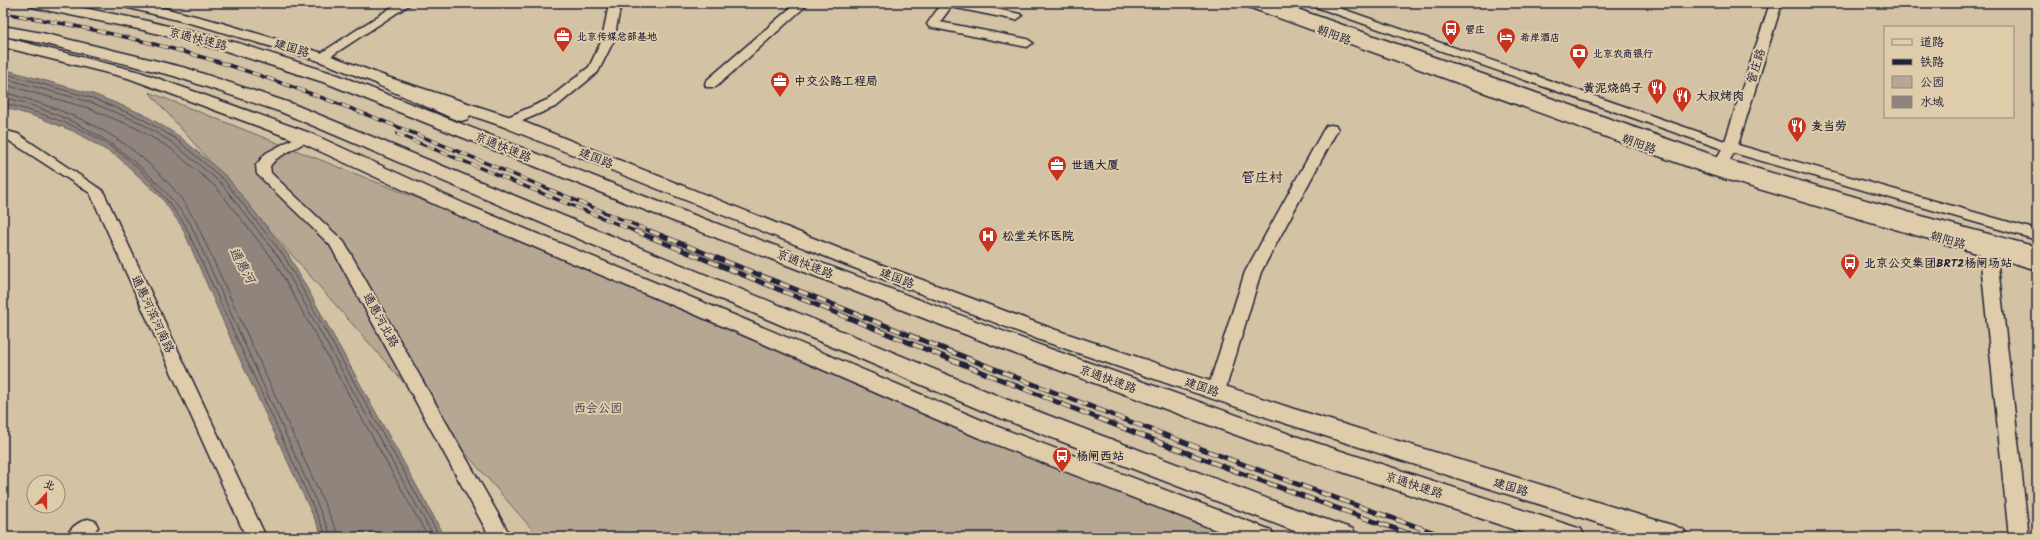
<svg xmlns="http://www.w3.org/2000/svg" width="2040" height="540" viewBox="0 0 2040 540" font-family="Kalam,'LXGW WenKai TC',sans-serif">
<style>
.green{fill:#b5a792;stroke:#6c6466}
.water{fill:#8f857c;stroke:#635d62}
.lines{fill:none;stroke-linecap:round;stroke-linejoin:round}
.shore{stroke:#4e4a55;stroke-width:1}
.minor-casing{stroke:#22223b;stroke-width:3}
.major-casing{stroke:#22223b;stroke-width:3}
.highway-casing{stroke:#22223b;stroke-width:3}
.minor{fill:#deccaa;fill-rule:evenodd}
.major{fill:#deccaa;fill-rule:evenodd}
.highway{fill:#deccaa;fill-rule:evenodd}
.rail-far1-casing{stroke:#22223b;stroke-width:3.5}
.rail-casing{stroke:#22223b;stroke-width:5}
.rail-far1{stroke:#deccaa;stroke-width:2.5;stroke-dasharray:8;stroke-linecap:butt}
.rail{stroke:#deccaa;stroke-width:3.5;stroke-dasharray:10;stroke-linecap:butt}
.labels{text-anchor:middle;stroke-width:4;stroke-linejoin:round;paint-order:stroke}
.far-poi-label{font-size:10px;font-weight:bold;fill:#22223b;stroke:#deccaa;text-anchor:start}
.street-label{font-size:12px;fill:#22223b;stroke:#deccaa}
.poi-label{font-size:12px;font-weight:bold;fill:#22223b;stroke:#deccaa;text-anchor:start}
.park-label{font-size:12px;fill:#3f3d4c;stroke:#deccaa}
.water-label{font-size:13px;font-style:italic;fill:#3d3b4b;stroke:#deccaa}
.quarter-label{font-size:14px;fill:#22223b;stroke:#deccaa}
</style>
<rect width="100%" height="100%" fill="#d3c2a3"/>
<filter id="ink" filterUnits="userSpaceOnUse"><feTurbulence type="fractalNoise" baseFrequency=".025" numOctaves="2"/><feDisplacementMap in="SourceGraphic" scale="8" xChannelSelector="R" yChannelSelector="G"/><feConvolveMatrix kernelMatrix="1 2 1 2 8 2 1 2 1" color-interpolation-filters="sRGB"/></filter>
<g filter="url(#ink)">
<path class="green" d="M149,92l1123,445h-733z"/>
<path class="water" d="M3,69l90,25 50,20 36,22 48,41 61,77 157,283h-122l-86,-184 -55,-126 -21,-30 -43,-40 -45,-26 -33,-13 -37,-11z"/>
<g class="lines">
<path class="shore" d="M3,73l89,25 49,20 35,21 48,41 60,76 156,281
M3,78l87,24 49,20 34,21 48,40 59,76 154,278
M3,84l85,24 48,20 34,20 46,39 59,75 153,275
M3,92c70,20 120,40 169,95 9,10 16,22 23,33l141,309 2,8
M3,98c14,1 28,7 41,12 62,22 108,60 146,113l142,314
M3,103c41,11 83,24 117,50 26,19 47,46 65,72l142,312"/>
<defs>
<path id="minor" d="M398,3h14l-87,57h-8l-2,-3z
M609,3h12l-7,37 -16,32 -41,34 -44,19h-10l-2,-3 2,-3 44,-19 42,-33 13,-27z
M796,3h13l-93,84h-10l-1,-3 1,-3z
M935,3h32l53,11 2,2 -6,4 -65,-13 -11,15 87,17 6,4 -6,4 -98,-20 -2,-3 12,-17z
M1241,3h17l454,163 10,-17 -412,-144 -2,-2h17l400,138 45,-138h12l-44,142 299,85v10l-303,-87 -10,17 313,90v10l-40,-12 32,279h-20l-29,-283 -269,-79 -468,-170z
M1331,125l5,1 2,3 -77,143 -36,119 -3,5 -6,2 -6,-2 -3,-5 38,-119 79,-143 2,-3z
M3,130l15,4 85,57 163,346h-20l-156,-344 -82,-53 -5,-2z
M304,133l5,1 2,3 -2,3 -33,19 -6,7 1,7 73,69 167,295h-21l-160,-292 -73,-71 -1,-9 10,-12z
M88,519l7,2 3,6 -8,10h-24c4,-9 12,-15 22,-18z"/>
<path id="major" d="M119,3h24l72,18 111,33 64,24 124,40 339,136 203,76 238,79 381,117 9,4 4,7h-46l-364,-116 -238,-81 -201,-78 -337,-136 -124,-42 -62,-24 -111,-33 -84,-21z
M3,37l137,35 170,61 155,71 276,114 252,107 278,105 4,7h-41l-257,-100 -250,-109 -276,-116 -153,-71 -170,-63 -125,-31z"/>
<path id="highway" d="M28,3h31l84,17 95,23 100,32 308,122 396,149 253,90 286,93 4,8h-49l-259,-87 -251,-92 -394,-153 -306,-122 -100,-32 -83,-21 -107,-22 -6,-2z
M1257,3h23l447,157 205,59 105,28v14l-119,-32 -205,-61 -454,-162z
M3,26l39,7 144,35 107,36 715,296 276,105 69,24 4,8h-47l-320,-123 -709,-302 -107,-36 -132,-33 -39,-7z
M384,76l84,35 2,4 -2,4 -7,2 -7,-2 -76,-34 -3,-4 3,-4z"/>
</defs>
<use href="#minor" class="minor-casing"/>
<use href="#major" class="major-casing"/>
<use href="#highway" class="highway-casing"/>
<use href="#minor" class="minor"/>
<use href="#major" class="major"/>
<use href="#highway" class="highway"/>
<defs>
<path id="rail-far1" d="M3,13c74,12 147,28 219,50 147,47 287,111 430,169
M397,134l240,98"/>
<path id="rail" d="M635,231c260,105 518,215 784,306
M650,231c264,106 527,214 797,306"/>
</defs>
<use href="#rail-far1" class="rail-far1-casing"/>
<use href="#rail" class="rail-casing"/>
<use href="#rail-far1" class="rail-far1"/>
<use href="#rail" class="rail"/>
</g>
</g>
<defs>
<symbol id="bus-pin" viewBox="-11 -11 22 30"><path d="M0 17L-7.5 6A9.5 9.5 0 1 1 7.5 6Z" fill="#c8321e" stroke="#deccaa"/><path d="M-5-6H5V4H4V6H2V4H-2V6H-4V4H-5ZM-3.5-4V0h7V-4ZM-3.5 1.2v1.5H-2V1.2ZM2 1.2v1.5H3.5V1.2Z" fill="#fff"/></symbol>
<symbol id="office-pin" viewBox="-11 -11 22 30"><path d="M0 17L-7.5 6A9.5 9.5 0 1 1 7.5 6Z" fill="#c8321e" stroke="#deccaa"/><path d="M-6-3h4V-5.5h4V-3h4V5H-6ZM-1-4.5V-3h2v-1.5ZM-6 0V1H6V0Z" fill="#fff"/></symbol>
<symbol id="hotel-pin" viewBox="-11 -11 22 30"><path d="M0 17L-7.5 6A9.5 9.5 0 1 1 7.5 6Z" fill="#c8321e" stroke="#deccaa"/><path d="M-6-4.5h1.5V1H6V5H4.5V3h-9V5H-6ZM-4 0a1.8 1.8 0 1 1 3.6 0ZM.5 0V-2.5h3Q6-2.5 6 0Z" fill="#fff"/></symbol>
<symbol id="bank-pin" viewBox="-11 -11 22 30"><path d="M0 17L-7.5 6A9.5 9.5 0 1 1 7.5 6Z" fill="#c8321e" stroke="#deccaa"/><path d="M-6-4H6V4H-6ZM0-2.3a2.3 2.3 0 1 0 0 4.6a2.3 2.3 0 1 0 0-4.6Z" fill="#fff"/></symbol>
<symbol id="restaurant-pin" viewBox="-11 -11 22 30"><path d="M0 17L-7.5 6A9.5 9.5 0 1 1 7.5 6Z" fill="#c8321e" stroke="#deccaa"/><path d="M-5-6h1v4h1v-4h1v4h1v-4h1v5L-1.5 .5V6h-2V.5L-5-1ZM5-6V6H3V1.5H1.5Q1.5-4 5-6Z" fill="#fff"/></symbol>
<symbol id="hospital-pin" viewBox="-11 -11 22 30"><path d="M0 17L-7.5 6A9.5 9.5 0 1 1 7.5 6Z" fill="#c8321e" stroke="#deccaa"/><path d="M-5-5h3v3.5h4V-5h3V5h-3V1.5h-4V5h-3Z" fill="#fff"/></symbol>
</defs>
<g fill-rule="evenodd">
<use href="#bus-pin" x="1440" y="18" width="22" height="30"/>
<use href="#office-pin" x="552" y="25" width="22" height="30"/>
<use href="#hotel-pin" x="1495" y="26" width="22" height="30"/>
<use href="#bank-pin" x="1568" y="42" width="22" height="30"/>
<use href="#office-pin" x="769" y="70" width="22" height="30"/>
<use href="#restaurant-pin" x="1646" y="77" width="22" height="30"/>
<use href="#restaurant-pin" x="1671" y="85" width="22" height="30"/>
<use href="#restaurant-pin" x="1786" y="115" width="22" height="30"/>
<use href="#office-pin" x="1046" y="154" width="22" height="30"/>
<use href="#hospital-pin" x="977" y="225" width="22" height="30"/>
<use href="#bus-pin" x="1839" y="252" width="22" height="30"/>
<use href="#bus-pin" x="1051" y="445" width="22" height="30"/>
</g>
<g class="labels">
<g class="far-poi-label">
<text x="1465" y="33">管庄</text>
<text x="577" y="40">北京传媒总部基地</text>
<text x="1520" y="41">希岸酒店</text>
<text x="1593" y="57">北京农商银行</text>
</g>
<g class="street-label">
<text transform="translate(1334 35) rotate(20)" y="4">朝阳路</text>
<text transform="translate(198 39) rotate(14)" y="4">京通快速路</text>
<text transform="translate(292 48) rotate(17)" y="4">建国路</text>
<text transform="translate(1756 66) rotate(-73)" y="4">管庄路</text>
<text transform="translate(1639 144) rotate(20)" y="4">朝阳路</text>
<text transform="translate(503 147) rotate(22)" y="4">京通快速路</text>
<text transform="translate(596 158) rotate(22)" y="4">建国路</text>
<text transform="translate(1948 240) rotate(16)" y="4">朝阳路</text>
<text transform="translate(805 264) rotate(21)" y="4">京通快速路</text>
<text transform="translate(897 278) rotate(21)" y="4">建国路</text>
<text transform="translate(153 314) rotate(65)" y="4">通惠河滨河南路</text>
<text transform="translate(381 320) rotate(61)" y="4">通惠河北路</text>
<text transform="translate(1108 379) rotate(20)" y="4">京通快速路</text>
<text transform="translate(1202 387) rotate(19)" y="4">建国路</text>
<text transform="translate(1414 485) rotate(18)" y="4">京通快速路</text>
<text transform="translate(1511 487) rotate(17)" y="4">建国路</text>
</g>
<g class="poi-label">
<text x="794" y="85">中交公路工程局</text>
<text x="1643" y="92" text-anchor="end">黄泥烧鸽子</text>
<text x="1696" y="100">大叔烤肉</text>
<text x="1811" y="130">麦当劳</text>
<text x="1071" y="169">世通大厦</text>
<text x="1002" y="240">松堂关怀医院</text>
<text x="1864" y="267">北京公交集团BRT2杨闸场站</text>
<text x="1076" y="460">杨闸西站</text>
</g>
<g class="park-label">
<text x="598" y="412">西会公园</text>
</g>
<g class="water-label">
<text transform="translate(243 265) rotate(61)" y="5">通惠河</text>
</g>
<g class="quarter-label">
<text x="1262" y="182">管庄村</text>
</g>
</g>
<rect width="2040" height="540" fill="none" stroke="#deccaa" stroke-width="16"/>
<rect x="8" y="8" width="2024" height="524" fill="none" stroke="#22223b" stroke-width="1.5" filter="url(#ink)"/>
<rect x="1884" y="26" width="130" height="92" fill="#deccaa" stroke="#93887e"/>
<rect x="1892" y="39" width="20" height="6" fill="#deccaa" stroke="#93887e"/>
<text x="1920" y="46" font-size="12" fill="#22223b">道路</text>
<rect x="1892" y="59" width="20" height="6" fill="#22223b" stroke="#93887e"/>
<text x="1920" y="66" font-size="12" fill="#22223b">铁路</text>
<rect x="1892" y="76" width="20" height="12" fill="#b5a792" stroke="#93887e"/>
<text x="1920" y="86" font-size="12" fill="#22223b">公园</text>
<rect x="1892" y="96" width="20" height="12" fill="#8f857c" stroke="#93887e"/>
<text x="1920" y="106" font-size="12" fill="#22223b">水域</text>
<g transform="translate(46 494) rotate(21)"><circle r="19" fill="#deccaa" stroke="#93887e"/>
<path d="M0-3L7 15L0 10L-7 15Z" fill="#c8321e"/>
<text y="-6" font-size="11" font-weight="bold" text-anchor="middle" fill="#22223b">北</text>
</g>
</svg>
